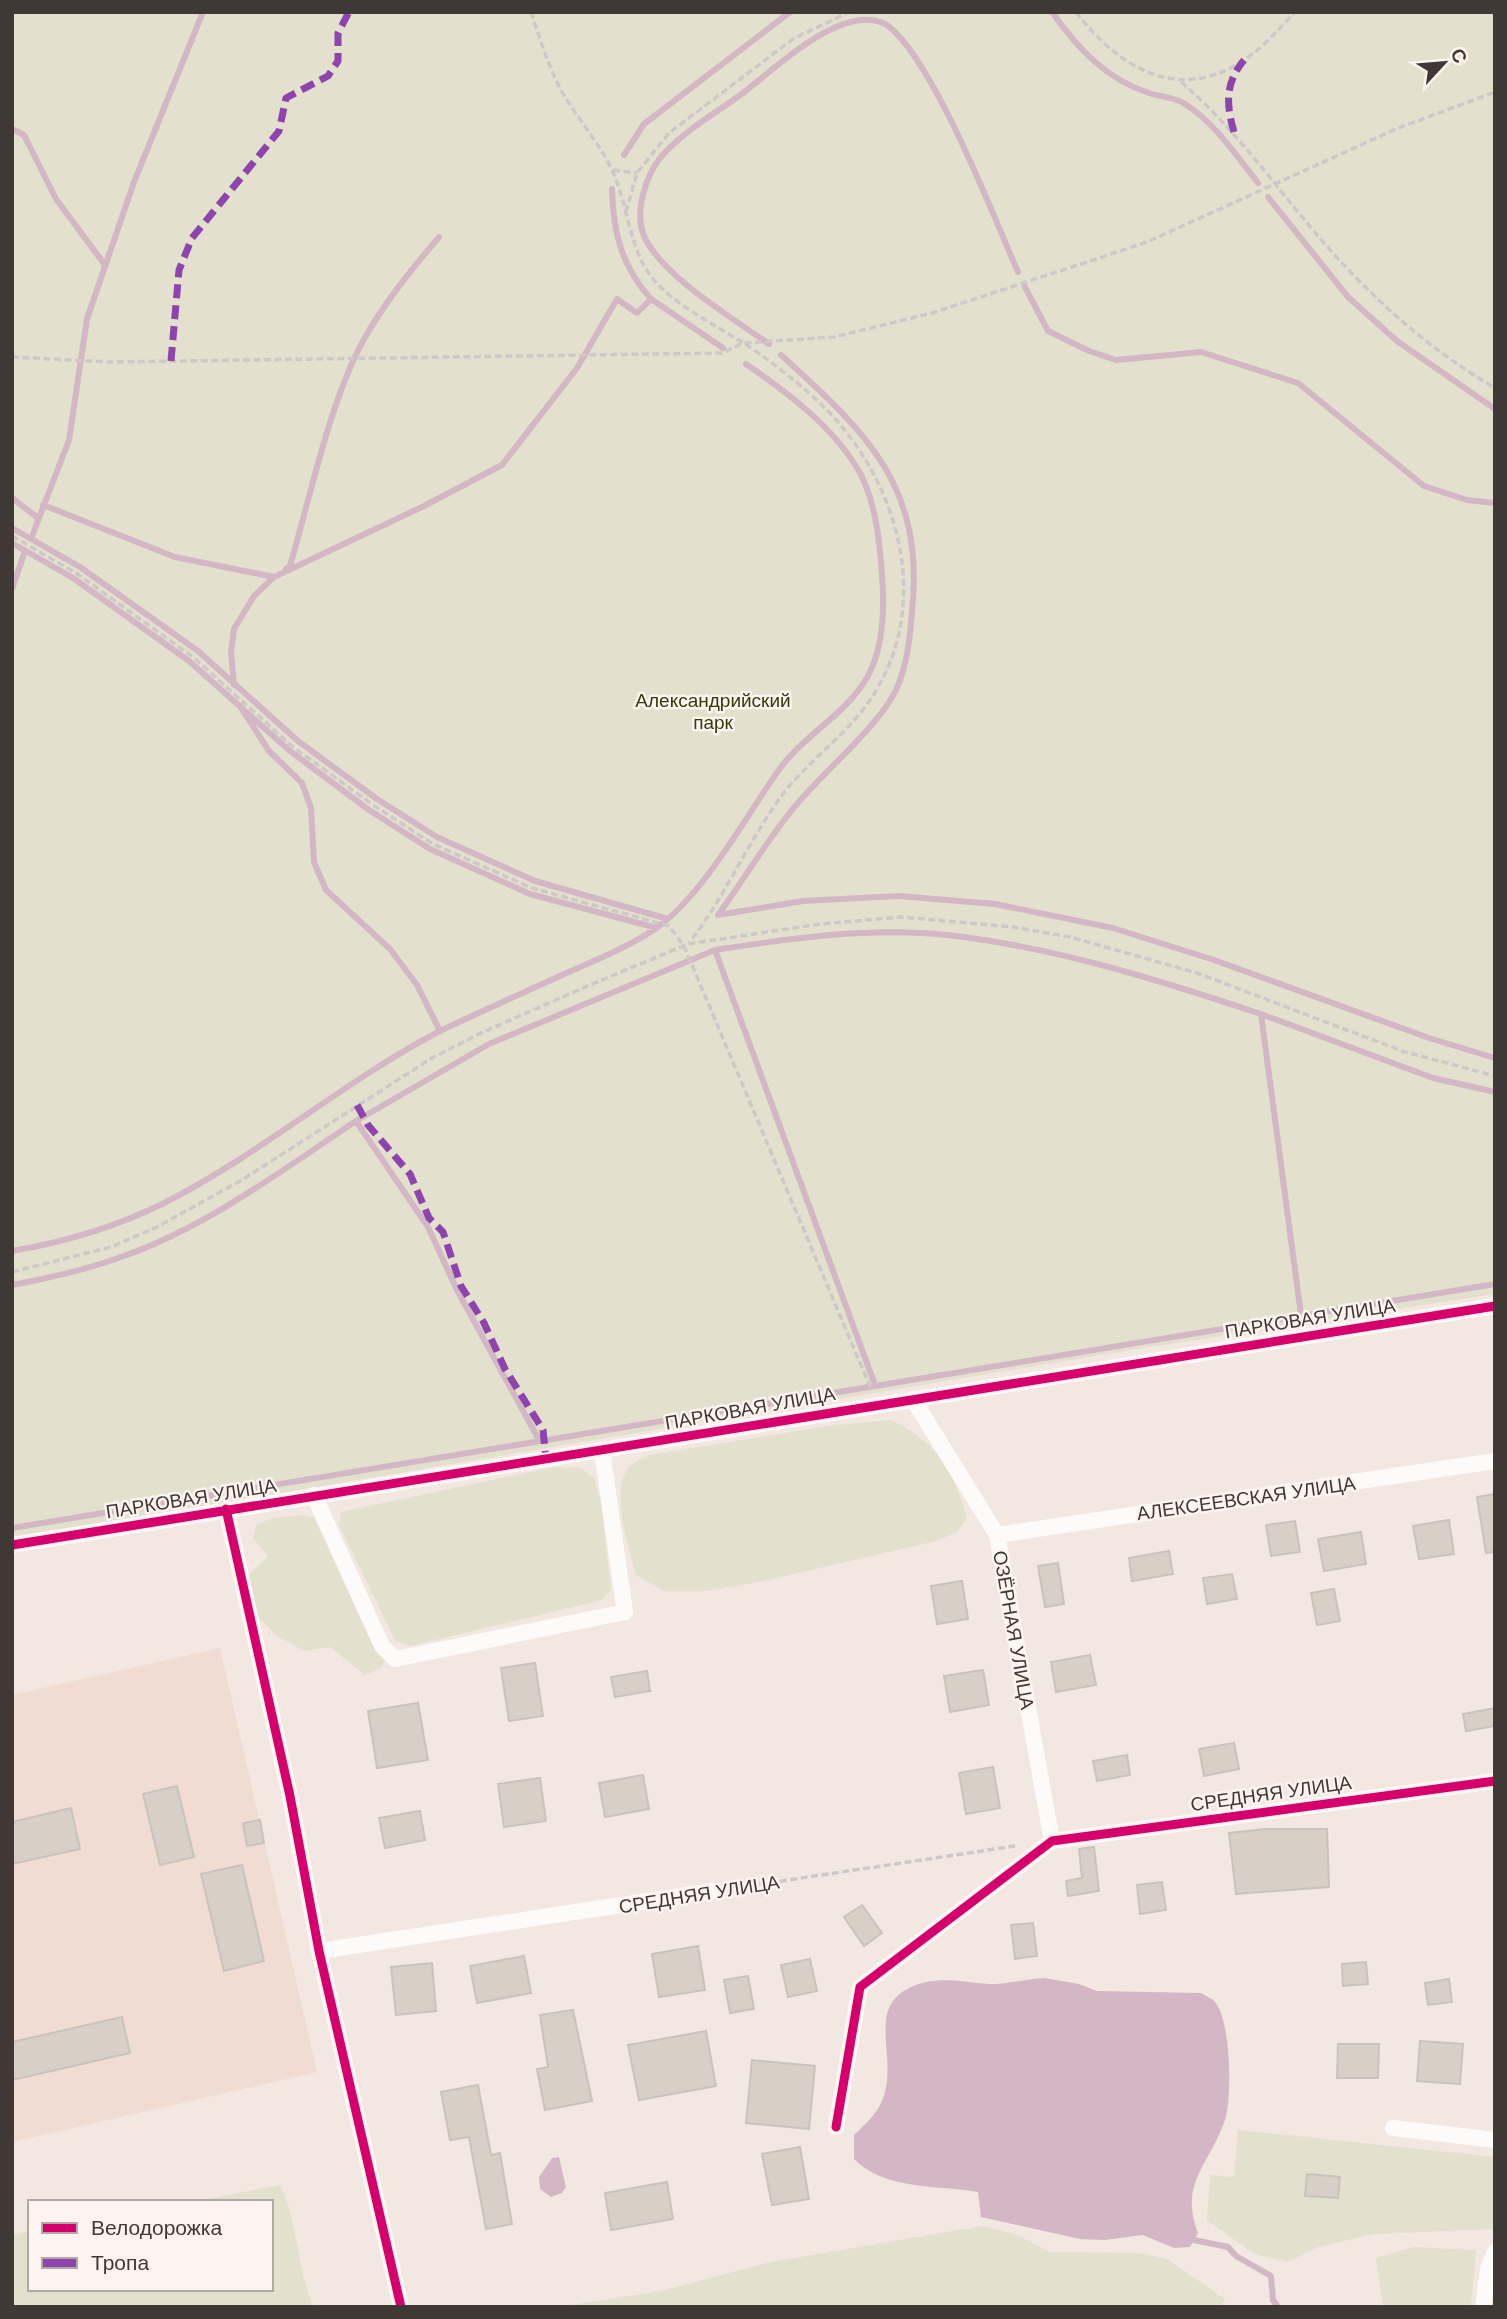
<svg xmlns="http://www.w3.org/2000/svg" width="1507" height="2319" viewBox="0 0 1507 2319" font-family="'DM Sans',sans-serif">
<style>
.built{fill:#f0dcd2}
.green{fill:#e3e0ce}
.water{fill:#d4b7c4}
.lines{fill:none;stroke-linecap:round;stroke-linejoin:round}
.stream{stroke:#d4b7c4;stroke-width:6}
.building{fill:#d8d0c7;stroke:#c9c3bd;stroke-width:2}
.path{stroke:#cec9c8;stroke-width:3.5;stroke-dasharray:7 3.5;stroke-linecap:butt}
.minor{stroke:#fdfbfa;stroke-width:16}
.quiet{stroke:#8e44ad;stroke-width:7;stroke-dasharray:14 7;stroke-linecap:butt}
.cycleway-casing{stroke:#fdf4f0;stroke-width:13}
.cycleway{stroke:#d6006c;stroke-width:9}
.labels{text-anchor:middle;stroke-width:5;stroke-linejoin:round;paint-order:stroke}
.park-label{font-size:19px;fill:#363b0e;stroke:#fdf4f0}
.street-label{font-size:19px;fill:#403834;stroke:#fdf4f0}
</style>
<rect width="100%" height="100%" fill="#f2e7e1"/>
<path class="built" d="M220,1648l97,424 -305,70v-447z"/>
<path class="green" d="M12,12h1483v1282l-371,57 -1112,187z
M891,1420c45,21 63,51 76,98l-10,14 -21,9 -177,41 -53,9h-42l-28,-16c-7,-26 -28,-89 -5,-110 5,-4 13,-7 19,-10l177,-29z
M554,1467l27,1 13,10 7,25 10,87 -9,10 -192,46 -15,-6 -56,-115 2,-13z
M300,1515l14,3 54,117 17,26 -4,7 -16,7 -35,-28 -26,4 -28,-16 -21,-21 -7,-38 20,-20 -15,-18 4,-14 16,-6z
M1238,2130l257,27v72l-122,5 -55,13 -29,15 -35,-8 -47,-34 3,-45 24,2z
M280,2185c19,39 16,83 34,122h-302v-72l18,-4v58h241v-87h-79z
M982,2226l33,8 35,18 88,1 29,6 58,40 -4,8h-663l103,-16 110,-29z
M1413,2247l63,3 -5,57h-88l-7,-49z"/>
<path class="water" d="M1044,1978l35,6 18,7 104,2c4,3 11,5 14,9 16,18 18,99 9,121 -16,43 -45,61 -26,110l-8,14 -16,1 -31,-13 -38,5 -25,-1 -99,-22 -3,-25c-41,-7 -94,-2 -124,-33v-24c15,-14 29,-27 32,-48 8,-42 -21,-87 36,-104 26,-7 49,1 74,1 16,-1 33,-5 48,-6z
M559,2157l7,30 -4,6 -11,4 -11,-8 -1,-12 13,-19z"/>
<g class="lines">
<path class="stream" d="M1052,12c26,37 54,67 97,81 11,4 26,4 36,11 30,19 51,51 73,79
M12,129l12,6 32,64 49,66
M624,155l20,-31 146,-112
M612,189c1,44 10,78 39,110
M1268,197l80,100 49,44 98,68
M1025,287l23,44 41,20 27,9 85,-8 97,31 126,103 43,14 28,3
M769,344c-35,-25 -112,-71 -126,-111 -8,-22 3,-57 17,-75 23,-27 55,-44 83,-65 32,-24 101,-93 144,-68 46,34 106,190 131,247
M781,355c86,78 144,131 131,257 -2,26 -5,54 -16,78 -20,41 -79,86 -108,125 -25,32 -46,67 -70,100l85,-14 96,-5 96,8 118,24 101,32 215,78 66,20
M12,498l26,20
M43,505l132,52 99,20
M12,528l68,39 118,84 100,90 79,58 60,38 98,44 133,38
M31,539l38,-99 18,-121 47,-137 69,-170
M12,543l61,35 116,83 101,90 79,59 61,39 100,45 127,34
M286,569l4,-3c20,-68 40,-165 73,-225 21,-38 48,-71 76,-104
M12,589l13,-38
M234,685l-3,-33 3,-23 20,-33 20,-19 150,-71 78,-41 75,-97 40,-69 20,14 14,-14 72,49
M240,706l29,45 33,32 9,25 3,54 12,28 64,59 27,36 23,46c40,-19 80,-37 120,-55 33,-15 65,-27 95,-47 47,-32 90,-111 123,-158 24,-34 62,-53 85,-87 18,-26 21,-61 20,-92 -2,-37 -5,-85 -23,-119 -26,-46 -72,-80 -114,-109
M356,1121l133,-77 226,-94
M12,1251c53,-9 104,-24 152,-48 97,-49 180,-122 276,-172
M12,1285c37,-7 74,-15 109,-28 86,-30 160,-86 235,-136l72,106 29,63 82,150
M1301,1315l-40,-301 172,64 62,14
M875,1385l-160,-435c76,-12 154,-23 232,-15 107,12 212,45 314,79
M12,1528l1483,-244
M1194,2240l34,7 8,9 35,20 2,24 5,7"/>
</g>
<path class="building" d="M1495,1494v58l-9,1 -9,-56z
M1449,1520l5,34 -35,5 -6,-33z
M1295,1521l5,31 -29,4 -5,-31z
M1361,1532l5,32 -42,7 -6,-32z
M1169,1551l4,23 -41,7 -3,-23z
M1058,1563l6,41 -19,3 -7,-41z
M1232,1574l5,25 -30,5 -4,-26z
M962,1581l6,38 -31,5 -6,-38z
M1334,1589l6,32 -23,4 -6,-32z
M1090,1655l6,30 -40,7 -5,-30z
M535,1663l8,53 -34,5 -8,-53z
M983,1670l6,35 -39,7 -6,-36z
M647,1671l3,20 -35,6 -4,-20z
M418,1703l10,57 -51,8 -9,-57z
M1495,1708v18l-29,5 -3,-17z
M1234,1743l5,26 -35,7 -5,-27z
M1127,1755l3,20 -33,6 -4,-20z
M993,1767l7,41 -34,6 -7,-41z
M643,1775l6,34 -44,8 -6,-34z
M540,1778l6,43 -42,6 -6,-43z
M177,1786l17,71 -34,8 -17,-71z
M71,1808l9,41 -68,15v-42z
M420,1811l5,29 -40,8 -6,-30z
M260,1820l4,23 -17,3 -4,-23z
M1266,1829h61l2,58 -93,7 -7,-61z
M1094,1847l5,44 -31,5 -2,-15 16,-3 -3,-29z
M242,1865l22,96 -40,10 -23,-97z
M1162,1882l4,28 -26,4 -3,-29z
M862,1905l20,28 -18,13 -20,-29z
M1033,1923l4,33 -22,3 -4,-34z
M698,1946l7,44 -46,7 -7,-43z
M524,1956l7,37 -54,10 -7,-37z
M810,1959l7,32 -29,6 -7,-32z
M1366,1962l2,22 -25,2 -1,-22z
M432,1963l4,48 -40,4 -5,-48z
M748,1976l6,33 -24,4 -6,-33z
M1449,1979l3,23 -24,3 -3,-22z
M573,2010l19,91 -47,9 -8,-41 11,-2 -8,-52z
M122,2017l8,36 -118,27v-38z
M706,2031l10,55 -77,14 -11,-55z
M1420,2041l43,3 -3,40 -43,-3z
M1338,2044h41l-1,34h-41z
M752,2060l63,6 -6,63 -63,-6z
M478,2085l13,70 9,-2 12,71 -26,5 -17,-92 -19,3 -9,-48z
M800,2147l9,52 -37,6 -10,-51z
M1307,2174l33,3 -2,21 -33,-2z
M667,2182l6,37 -62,11 -6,-37z"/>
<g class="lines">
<path class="path" d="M531,12c9,27 17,54 31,80 15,26 36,49 49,76 17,35 17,76 39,107 18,26 65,50 92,67 29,19 60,43 85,68 69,71 104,185 51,277 -24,44 -69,71 -98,111 -33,46 -57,102 -91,145
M1076,12c43,56 102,92 168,48 19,-12 35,-31 51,-48
M1181,82c56,48 96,107 144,162 49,56 105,106 170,144
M613,170l24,3
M626,212l11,-39 32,-40 124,-94 56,-27
M12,357l99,5 611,-9 21,-10 91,-6 98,-24 161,-53 54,-18 249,-113 99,-37
M12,536l64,37 117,84 100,90 80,58 60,39 99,44 137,38 15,20 187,443
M12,1272l99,-25 46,-20 85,-47 190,-122 49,-25 109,-48 98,-41 132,-20 81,-7 112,10 57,10 127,36 205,78 93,25
M728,1889l287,-43"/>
<path class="minor" d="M913,1399l84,136 55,306
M314,1495l68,151 13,13 230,-47 -23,-161
M226,1509l64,287 29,155 82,356
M997,1535l498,-74
M12,1545l1483,-239
M319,1951l394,-60
M836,2127l24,-140 192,-146 443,-60
M1393,2128l102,12
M1483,2307l5,-38 7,-17"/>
<path class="quiet" d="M1234,132c-8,-28 -9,-49 10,-72
M171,361l8,-91 13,-32 87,-107 7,-33 42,-22 10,-15v-28l11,-21
M357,1105l11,20 42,49 19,44 14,14 18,54 23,37 21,46 38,61 3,29"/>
<defs>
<path id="cycleway" d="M226,1509l64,287 29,155 82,356
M12,1545l1483,-239
M836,2127l24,-140 192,-146 443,-60"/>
</defs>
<use href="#cycleway" class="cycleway-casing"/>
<use href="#cycleway" class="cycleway"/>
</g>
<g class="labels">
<g class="park-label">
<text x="713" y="707">Александрийский<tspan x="713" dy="22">парк</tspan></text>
</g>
<g class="street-label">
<text transform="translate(1310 1318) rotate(-9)" y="7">ПАРКОВАЯ УЛИЦА</text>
<text transform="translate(750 1408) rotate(-10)" y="7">ПАРКОВАЯ УЛИЦА</text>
<text transform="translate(191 1498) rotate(-9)" y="7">ПАРКОВАЯ УЛИЦА</text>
<text transform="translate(1246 1498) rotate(-8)" y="7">АЛЕКСЕЕВСКАЯ УЛИЦА</text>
<text transform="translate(1014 1630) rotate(80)" y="7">ОЗЁРНАЯ УЛИЦА</text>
<text transform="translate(1271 1793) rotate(-8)" y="7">СРЕДНЯЯ УЛИЦА</text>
<text transform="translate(699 1894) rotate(-9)" y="7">СРЕДНЯЯ УЛИЦА</text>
</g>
</g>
<rect width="1507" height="2319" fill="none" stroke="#403834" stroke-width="28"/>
<rect x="28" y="2200" width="245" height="91" fill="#fdf4f0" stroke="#b1a9a5" stroke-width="2"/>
<rect x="42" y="2223" width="35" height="10" fill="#d6006c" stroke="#b1a9a5" stroke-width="2"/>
<text x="91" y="2235" font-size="21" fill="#403834">Велодорожка</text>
<rect x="42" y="2258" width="35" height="10" fill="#8e44ad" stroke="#b1a9a5" stroke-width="2"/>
<text x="91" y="2270" font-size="21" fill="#403834">Тропа</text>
<g transform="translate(1444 63) rotate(64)" stroke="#fdf4f0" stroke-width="5" paint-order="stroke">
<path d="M0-5L12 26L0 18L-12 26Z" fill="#403834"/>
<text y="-10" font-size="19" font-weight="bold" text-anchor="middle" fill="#403834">С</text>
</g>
</svg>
